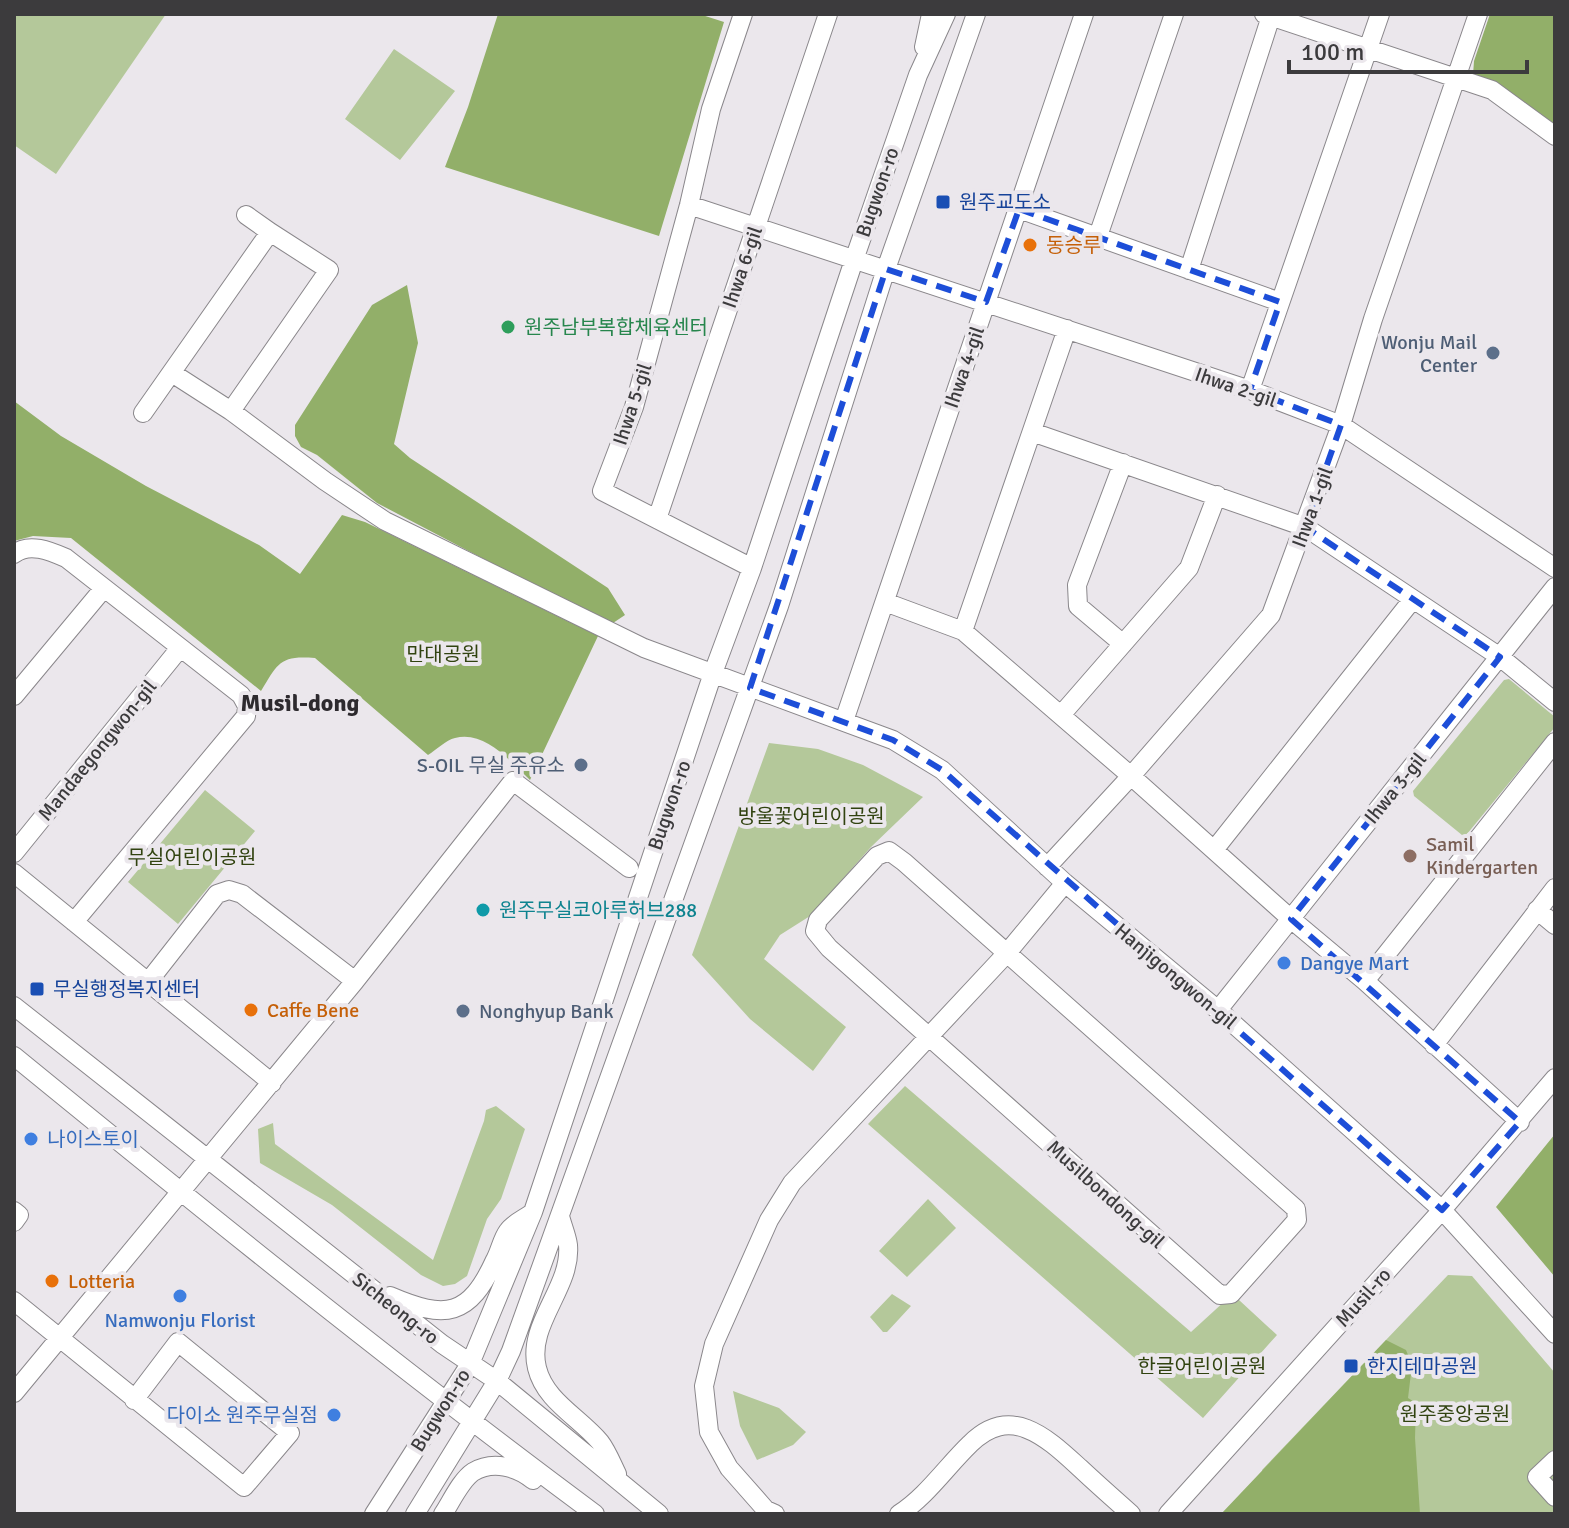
<svg xmlns="http://www.w3.org/2000/svg" width="1569" height="1528" viewBox="0 0 1569 1528" font-family="Signika,'Noto Sans KR',sans-serif">
<style>
.green{fill:#b4c89a}
.forest{fill:#92af69}
.lines{fill:none;stroke-linecap:round;stroke-linejoin:round}
.minor-casing{stroke:#8a878b;stroke-width:20}
.minor{stroke:#fff;stroke-width:18}
.marked{fill:none;stroke:#1d4ed8;stroke-width:6;stroke-dasharray:16 10;stroke-linejoin:round}
.transit-dot{fill:#1a4fb4;stroke:#ebe7ec;stroke-width:3}
.food-dot{fill:#e8710a;stroke:#ebe7ec;stroke-width:3}
.leisure-dot{fill:#2e9e5b;stroke:#ebe7ec;stroke-width:3}
.service-dot{fill:#5c6f8a;stroke:#ebe7ec;stroke-width:3}
.education-dot{fill:#8d6e63;stroke:#ebe7ec;stroke-width:3}
.culture-dot{fill:#0f9aa8;stroke:#ebe7ec;stroke-width:3}
.shop-dot{fill:#3f7fe0;stroke:#ebe7ec;stroke-width:3}
.labels{text-anchor:middle;stroke-width:8;stroke-linejoin:round;paint-order:stroke}
.street-label{font-size:20px;fill:#3c3b3d;stroke:#ebe7ec}
.transit-label{font-size:20px;fill:#164399;stroke:#ebe7ec;text-anchor:start}
.food-label{font-size:20px;fill:#c56008;stroke:#ebe7ec;text-anchor:start}
.leisure-label{font-size:20px;fill:#27864d;stroke:#ebe7ec;text-anchor:start}
.service-label{font-size:20px;fill:#4e5e75;stroke:#ebe7ec;text-anchor:end}
.park-label{font-size:20px;fill:#314310;stroke:#ebe7ec}
.education-label{font-size:20px;fill:#785e54;stroke:#ebe7ec;text-anchor:start}
.culture-label{font-size:20px;fill:#0d838f;stroke:#ebe7ec;text-anchor:start}
.shop-label{font-size:20px;fill:#366cbe;stroke:#ebe7ec;text-anchor:start}
.quarter-label{font-size:24px;font-weight:bold;fill:#2d2a2e;stroke:#ebe7ec}
</style>
<rect width="100%" height="100%" fill="#ebe7ec"/>
<path class="green" d="M14,14h152l-110,160 -42,-29z
M394,49l61,42 -55,69 -55,-41z
M1509,679l46,38v10l-88,107 -5,1 -48,-39 -1,-5 91,-111z
M769,743l49,6 45,16 60,32 -52,50 -61,69 -30,19 -16,24 82,68 -33,44 -63,-52 -58,-64z
M205,790l50,41 -77,93 -50,-42z
M905,1086l286,246 35,-32h13l38,35 -74,83 -335,-294z
M496,1106l29,23 -24,70 -14,20 -20,57 -12,8 -12,2 -22,-11 -89,-70 -72,-42 -2,-34 15,-6 2,21 158,116 51,-139 2,-11z
M928,1199l28,29 -49,49 -28,-26z
M1448,1275l24,1 83,97v141h-265l-28,-44z
M892,1294l19,12 -24,26h-4l-13,-15z
M733,1391l46,17 27,24 -13,13 -36,15 -17,-34z"/>
<path class="forest" d="M498,14h201l25,8 -65,214 -214,-69 23,-60z
M1490,14h65v111l-21,-16 -61,-34 1,-14z
M407,285l11,58 -24,101 16,14 198,130 17,27 -15,10 -233,-122 -60,-48 -16,-8 -6,-11v-11l77,-120z
M14,401l47,35 85,50 113,59 41,29 42,-59 23,7 233,114 -68,144c-19,-18 -45,-50 -75,-42 -9,2 -19,12 -27,17l-113,-97c-35,-3 -37,5 -54,33l-190,-153 -38,-2 -19,5z
M1555,1134v143l-59,-70z
M1386,1340l20,10 6,15 -4,33 8,5 -1,35 5,76h-199z"/>
<g class="lines">
<defs>
<path id="minor" d="M743,14l-32,95 -22,96 -55,202 -32,84 150,77
M1264,14l228,76 63,46
M924,47l7,-33
M689,205l561,185 91,35 214,143
M1019,209l261,93
M246,215l24,17
M1097,239l77,-225
M1189,270l82,-254
M172,373l59,38 94,70 60,40 259,127 249,92 49,30 123,113 153,127 224,200 113,124
M1250,390l130,-376
M143,413l127,-181 59,38 -98,141
M1032,432l273,95 195,130 55,45
M1123,463l-46,122 1,21 45,38
M657,519l171,-505
M14,554c15,-12 36,-3 52,4l175,137 6,11 -1,10 -172,206
M885,602l78,29 168,145 160,143 74,62 155,141
M963,631l104,-302
M14,696l90,-108
M1061,715l128,-147 28,-73
M844,721l240,-707
M1214,850l199,-251
M889,851l15,11 392,347 1,11 -66,74 -11,1 -391,-347 -14,-17 3,-11 59,-64z
M14,853l166,-205
M1047,867l84,-91 140,-161 70,-190 32,-106 105,-305
M14,873l258,210
M1537,910l18,15
M1365,981l190,-239
M148,982l69,-88 12,-4 13,4 113,87
M14,1006l428,338 55,37 162,133
M1218,1010l337,-423
M1434,1045l121,-157
M14,1056c191,156 383,311 581,458
M14,1211l5,4 -5,7
M560,1216c2,9 7,20 8,29 4,43 -42,79 -31,123 8,33 42,49 63,74 7,9 12,22 17,32
M390,1296c56,24 79,21 105,-36 5,-9 7,-21 13,-29 5,-8 18,-13 25,-19
M14,1301l230,186 46,-54 -112,-91 -44,58
M14,1393l341,-412 158,-200 116,87
M1555,1460l-18,17 18,20
M374,1514l96,-150 63,-152 180,-539 39,-105 102,-308 64,-185 28,-61
M415,1514l82,-133 14,-30 268,-745 107,-337 90,-255
M443,1514c8,-12 18,-34 30,-42 20,-12 44,-5 60,8
M775,1514l-9,-4 -37,-42 -20,-36 -5,-46 10,-42 55,-124 23,-37 215,-230 58,-70
M899,1514c27,-17 48,-48 71,-70 41,-41 77,-6 110,24 17,16 34,31 51,46
M1168,1514l274,-304 113,-132"/>
</defs>
<use href="#minor" class="minor-casing"/>
<use href="#minor" class="minor"/>
</g>
<path class="marked" d="M1019,209l261,93 -30,88 91,35 -36,102 195,130 -209,262 229,203 -78,88 -500,-440 -49,-30 -143,-52 136,-419 100,33z"/>
<g class="transit-dot">
<rect x="935" y="194" width="16" height="16" rx="4"/>
<rect x="29" y="981" width="16" height="16" rx="4"/>
<rect x="1343" y="1358" width="16" height="16" rx="4"/>
</g>
<g class="food-dot">
<circle cx="1030" cy="245" r="8"/>
<circle cx="251" cy="1010" r="8"/>
<circle cx="52" cy="1281" r="8"/>
</g>
<circle class="leisure-dot" cx="508" cy="327" r="8"/>
<g class="service-dot">
<circle cx="1493" cy="353" r="8"/>
<circle cx="581" cy="765" r="8"/>
<circle cx="463" cy="1011" r="8"/>
</g>
<circle class="education-dot" cx="1410" cy="856" r="8"/>
<circle class="culture-dot" cx="483" cy="910" r="8"/>
<g class="shop-dot">
<circle cx="1284" cy="963" r="8"/>
<circle cx="31" cy="1139" r="8"/>
<circle cx="180" cy="1296" r="8"/>
<circle cx="334" cy="1415" r="8"/>
</g>
<g class="labels">
<g class="street-label">
<text transform="translate(877 192) rotate(-71)" y="7">Bugwon-ro</text>
<text transform="translate(742 267) rotate(-71)" y="7">Ihwa 6-gil</text>
<text transform="translate(964 367) rotate(-71)" y="7">Ihwa 4-gil</text>
<text transform="translate(1236 387) rotate(19)" y="7">Ihwa 2-gil</text>
<text transform="translate(632 404) rotate(-72)" y="7">Ihwa 5-gil</text>
<text transform="translate(1312 507) rotate(-70)" y="7">Ihwa 1-gil</text>
<text transform="translate(97 750) rotate(-51)" y="7">Mandaegongwon-gil</text>
<text transform="translate(1395 788) rotate(-51)" y="7">Ihwa 3-gil</text>
<text transform="translate(669 805) rotate(-71)" y="7">Bugwon-ro</text>
<text transform="translate(1176 976) rotate(40)" y="7">Hanjigongwon-gil</text>
<text transform="translate(1106 1194) rotate(42)" y="7">Musilbondong-gil</text>
<text transform="translate(1363 1297) rotate(-48)" y="7">Musil-ro</text>
<text transform="translate(396 1308) rotate(38)" y="7">Sicheong-ro</text>
<text transform="translate(440 1410) rotate(-58)" y="7">Bugwon-ro</text>
</g>
<g class="transit-label">
<text x="959" y="209">원주교도소</text>
<text x="53" y="996">무실행정복지센터</text>
<text x="1367" y="1373">한지테마공원</text>
</g>
<g class="food-label">
<text x="1046" y="252">동승루</text>
<text x="267" y="1017">Caffe Bene</text>
<text x="68" y="1288">Lotteria</text>
</g>
<g class="leisure-label">
<text x="524" y="334">원주남부복합체육센터</text>
</g>
<g class="service-label">
<text x="1477" y="349">Wonju Mail<tspan x="1477" dy="23">Center</tspan></text>
<text x="565" y="772">S-OIL 무실 주유소</text>
<text x="479" y="1018" text-anchor="start">Nonghyup Bank</text>
</g>
<g class="park-label">
<text x="443" y="661">만대공원</text>
<text x="811" y="823">방울꽃어린이공원</text>
<text x="192" y="864">무실어린이공원</text>
<text x="1202" y="1373">한글어린이공원</text>
<text x="1455" y="1421">원주중앙공원</text>
</g>
<g class="education-label">
<text x="1426" y="851">Samil<tspan x="1426" dy="23">Kindergarten</tspan></text>
</g>
<g class="culture-label">
<text x="499" y="917">원주무실코아루허브288</text>
</g>
<g class="shop-label">
<text x="1300" y="970">Dangye Mart</text>
<text x="47" y="1146">나이스토이</text>
<text x="180" y="1327" text-anchor="middle">Namwonju Florist</text>
<text x="318" y="1422" text-anchor="end">다이소 원주무실점</text>
</g>
<g class="quarter-label">
<text x="300" y="711">Musil-dong</text>
</g>
</g>
<rect width="1569" height="1528" fill="none" stroke="#3c3b3d" stroke-width="32"/>
<path d="M1289 60v12h238v-12" fill="none" stroke="#3c3b3d" stroke-width="4"/>
<text x="1301" y="60" font-size="24" fill="#3c3b3d" stroke="#ebe7ec" stroke-width="6" paint-order="stroke">100 m</text>
</svg>
